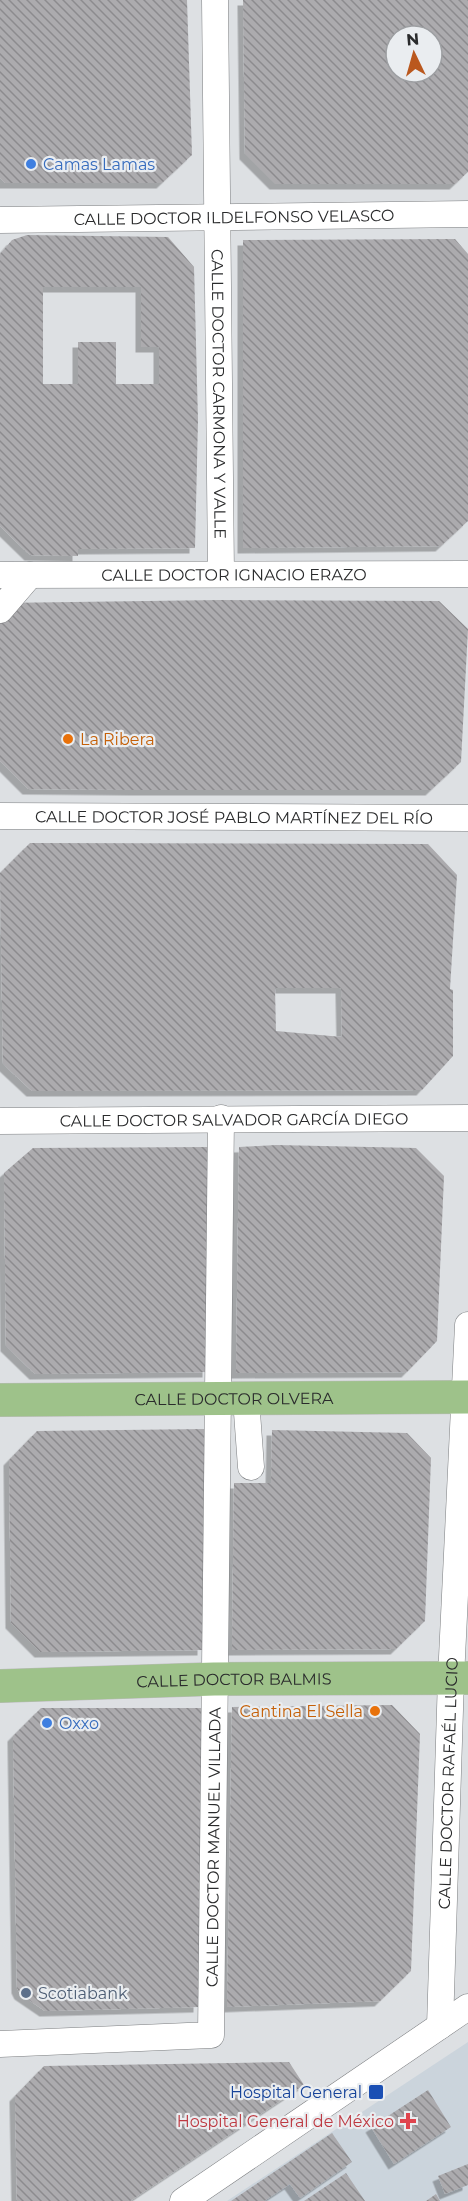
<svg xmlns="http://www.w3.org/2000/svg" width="468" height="2201" viewBox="0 0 468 2201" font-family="Montserrat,sans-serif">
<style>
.built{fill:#cbd4dc}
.building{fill:url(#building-back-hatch);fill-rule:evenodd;filter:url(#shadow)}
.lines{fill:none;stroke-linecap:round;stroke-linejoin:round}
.minor-casing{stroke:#7c7e80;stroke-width:27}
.major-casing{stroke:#bbb;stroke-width:34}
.minor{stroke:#fff;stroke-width:26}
.major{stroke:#9ec28a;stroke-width:33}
.shop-dot{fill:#3f7fe0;stroke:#eaedf0;stroke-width:2}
.food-dot{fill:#e8710a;stroke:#eaedf0;stroke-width:2}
.service-dot{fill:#5c6f8a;stroke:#eaedf0;stroke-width:2}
.transit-dot{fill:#1a4fb4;stroke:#eaedf0;stroke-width:2}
.health-dot{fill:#e0444e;stroke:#eaedf0;stroke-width:2}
.labels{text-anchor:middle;stroke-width:4.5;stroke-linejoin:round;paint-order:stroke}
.shop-label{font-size:16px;fill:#366cbe;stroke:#eaedf0;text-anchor:start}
.street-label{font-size:16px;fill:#2a2b2c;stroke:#eaedf0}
.food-label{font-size:16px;fill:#c56008;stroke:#eaedf0;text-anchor:start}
.service-label{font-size:16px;fill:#4e5e75;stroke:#eaedf0;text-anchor:start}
.transit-label{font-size:16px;fill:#164399;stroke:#eaedf0;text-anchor:end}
.health-label{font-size:16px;fill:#be3a42;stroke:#eaedf0;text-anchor:end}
</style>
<defs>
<pattern id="building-back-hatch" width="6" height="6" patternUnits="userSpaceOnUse" patternTransform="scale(1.5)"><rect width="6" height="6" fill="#acabae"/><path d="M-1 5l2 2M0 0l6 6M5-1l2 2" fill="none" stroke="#8c8b8e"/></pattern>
<filter id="shadow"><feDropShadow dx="-5.5" dy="5.5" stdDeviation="0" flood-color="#0004"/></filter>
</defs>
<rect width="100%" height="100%" fill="#dde0e3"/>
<path class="built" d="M468,2042v159h-241z"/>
<path class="building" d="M0,0h187l5,155 -30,28h-157l-5,-5z
M243,0h225v172l-13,12h-180l-30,-30zM396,36h36v36h-36z
M27,235l141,2 26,30 4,153 -3,128 -117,1v7l-48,-1 -30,-29v-272l12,-14zM43,287h98v60h18v37h-43v-42h-38v42h-35z
M455,239l13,15v267l-27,25 -198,2v-308z
M220,600l219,1 29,28 -7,133 -30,28h-296l-107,-1 -28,-28v-158z
M30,843l398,1 29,31 -7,114 3,1v66l-31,34 -390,1 -29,-27 -3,-191zM275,988h66l1,49 -66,-6z
M276,1145l140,3 28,28 -7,165 -30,31 -171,1 3,-226z
M210,1147l-2,225 -173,2 -29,-28 -2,-173 29,-25z
M206,1429l-3,221 -163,2 -29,-29 -2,-163 28,-29z
M272,1430l135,3 24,25 -6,163 -29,28 -164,1 2,-167h37z
M392,1705l28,29 -9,237 -31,30 -153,6 5,-300z
M41,1708h162l-4,299 -154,4 -25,-17 -3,-6 -4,-252z
M289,2062l15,23 -174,116h-113l-2,-105 29,-30z
M428,2090l23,37 -57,37 -23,-37z
M332,2133l20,29 -52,36 -10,-14 -26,17h-33z
M468,2164v21l-23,9 -7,-18z
M346,2173l19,28h-61z
M436,2194l4,7h-14z"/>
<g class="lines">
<defs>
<g id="minor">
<path id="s1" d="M215,0l6,573"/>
<path id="s2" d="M0,220l468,-6"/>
<path id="s3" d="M0,575l468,-1"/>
<path d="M0,610l30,-35"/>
<path id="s4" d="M0,816l468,2"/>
<path id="s5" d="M0,1121l468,-3"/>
<path d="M246,1399l5,68"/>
<path id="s6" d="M440,2026l11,-348 17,-353"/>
<path id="s7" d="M0,2044l211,-9 10,-917"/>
<path d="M183,2201l285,-194"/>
</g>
<g id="major">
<path id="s8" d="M0,1400l468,-3"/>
<path id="s9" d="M0,1686l214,-7 254,-1"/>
</g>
</defs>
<use href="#minor" class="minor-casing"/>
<use href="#major" class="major-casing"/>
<use href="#minor" class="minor"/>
<use href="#major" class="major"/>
</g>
<g class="shop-dot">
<circle cx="31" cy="164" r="6"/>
<circle cx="47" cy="1723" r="6"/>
</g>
<g class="food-dot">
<circle cx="68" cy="739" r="6"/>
<circle cx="375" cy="1711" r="6"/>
</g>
<circle class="service-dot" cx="26" cy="1993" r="6"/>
<rect class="transit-dot" x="368" y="2084" width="16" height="16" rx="3"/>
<path class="health-dot" d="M405 2112h6v6h6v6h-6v6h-6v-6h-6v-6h6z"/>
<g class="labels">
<g class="shop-label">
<text x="43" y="170">Camas Lamas</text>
<text x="59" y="1729">Oxxo</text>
</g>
<g class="street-label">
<text dy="6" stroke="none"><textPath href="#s2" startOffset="234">CALLE DOCTOR ILDELFONSO VELASCO</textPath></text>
<text dy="6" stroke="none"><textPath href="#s1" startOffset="394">CALLE DOCTOR CARMONA Y VALLE</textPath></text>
<text dy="6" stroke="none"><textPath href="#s3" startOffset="234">CALLE DOCTOR IGNACIO ERAZO</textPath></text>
<text dy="6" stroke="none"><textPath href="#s4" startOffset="234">CALLE DOCTOR JOSÉ PABLO MARTÍNEZ DEL RÍO</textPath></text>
<text dy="6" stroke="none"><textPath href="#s5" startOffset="234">CALLE DOCTOR SALVADOR GARCÍA DIEGO</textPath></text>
<text dy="6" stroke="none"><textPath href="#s8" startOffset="234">CALLE DOCTOR OLVERA</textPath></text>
<text dy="6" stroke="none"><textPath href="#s9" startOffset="234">CALLE DOCTOR BALMIS</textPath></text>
<text dy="6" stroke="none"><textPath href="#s6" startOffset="243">CALLE DOCTOR RAFAÉL LUCIO</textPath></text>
<text dy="6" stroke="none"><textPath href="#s7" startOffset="399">CALLE DOCTOR MANUEL VILLADA</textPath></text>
</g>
<g class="food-label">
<text x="80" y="745">La Ribera</text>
<text x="363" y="1717" text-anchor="end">Cantina El Sella</text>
</g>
<g class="service-label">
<text x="38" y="1999">Scotiabank</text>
</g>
<g class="transit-label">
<text x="362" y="2098">Hospital General</text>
</g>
<g class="health-label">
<text x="394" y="2127">Hospital General de México</text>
</g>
</g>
<g transform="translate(414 54) rotate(355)"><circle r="28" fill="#eaedf0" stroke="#9d9fa2" stroke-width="1.5"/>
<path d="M0-4.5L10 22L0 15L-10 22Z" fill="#ba581e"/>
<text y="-9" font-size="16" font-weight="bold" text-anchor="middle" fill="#2a2b2c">N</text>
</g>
</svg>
